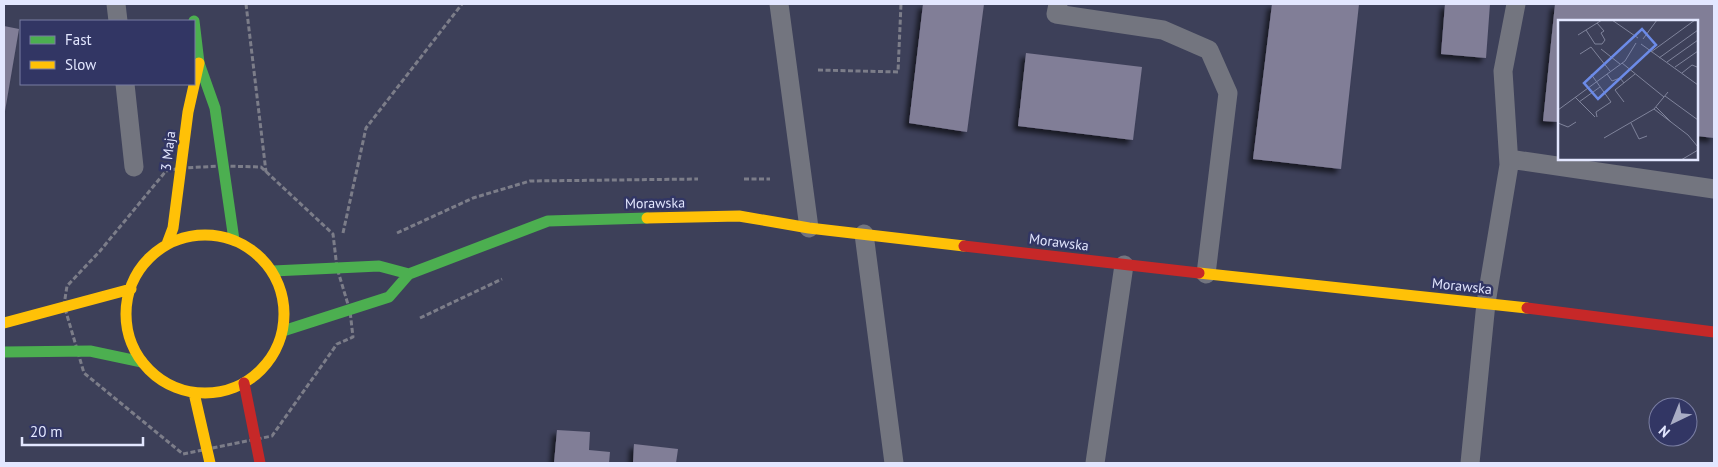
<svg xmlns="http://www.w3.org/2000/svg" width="1718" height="467" viewBox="0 0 1718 467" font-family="'PT Sans',sans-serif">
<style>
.building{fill:#817e97;filter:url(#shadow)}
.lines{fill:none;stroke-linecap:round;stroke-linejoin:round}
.path{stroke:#7c7d89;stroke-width:3;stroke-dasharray:5 2.5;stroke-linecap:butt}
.lane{stroke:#73757f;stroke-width:19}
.fast{stroke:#4caf50;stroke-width:11}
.slow{stroke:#ffc107;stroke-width:11}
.jam{stroke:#c62828;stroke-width:11}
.labels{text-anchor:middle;stroke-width:5;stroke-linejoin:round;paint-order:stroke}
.street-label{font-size:14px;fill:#e3e7ff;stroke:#323664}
.inset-road{fill:none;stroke:#7f839b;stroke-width:1}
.view{fill:#6c8be8;fill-opacity:0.15;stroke:#6c8be8;stroke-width:2.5}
.inset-edge{fill:none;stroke:#e3e7ff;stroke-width:2.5}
</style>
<defs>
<filter id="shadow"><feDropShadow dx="-4.5" dy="4.5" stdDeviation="2.5" flood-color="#0009"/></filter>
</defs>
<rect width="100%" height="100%" fill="#3d4059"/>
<path class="building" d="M923,4h61l-17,128 -58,-9z
M1272,4h87l-18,165 -88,-10z
M1445,4h45l-4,54 -45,-4z
M1555,4h159v134l-17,-2v-115h-138v101l-16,-1z
M4,26l15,3 -14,82h-1z
M1026,53l116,14 -9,73 -115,-14z
M557,430l33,2 -1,18 21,2 -1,11h-55z
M634,444l44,5 -2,14h-43z"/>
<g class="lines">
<path class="path" d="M246,4l20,168
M818,70l80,2 3,-68
M223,166l38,1 72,67 4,34 13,43 3,26 -16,7 -65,92 -89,18 -99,-81 -20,-68 3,-19 33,-35 66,-80 15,-3z
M744,179h26
M343,233l23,-105 96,-124
M397,233l76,-35 57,-17 168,-2
M420,318l82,-39"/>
<path class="lane" d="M116,4l2,17
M779,4l30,224
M1058,4l-2,10 107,16 46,20 19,43 -22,181
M125,84l9,83
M1509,159l205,30
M864,234l30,229
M1095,463l29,-198
M1470,463l16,-160 23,-138 -6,-94 13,-67"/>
<path class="fast" d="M194,21l5,42 16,45 19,132
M273,271l106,-5 30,8
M283,331l106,-34 20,-23 139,-53 99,-3
M4,352l86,-1 52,11"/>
<path class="slow" d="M647,218l92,-2 70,12 155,18
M126 314a79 79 0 1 1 158 0a79 79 0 1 1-158 0Z
M167,244l6,-16 15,-116 11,-49
M1199,273l328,35
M4,323l127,-34
M194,393l16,70"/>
<path class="jam" d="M964,246l235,27
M1527,308l187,24
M244,383l16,80"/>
</g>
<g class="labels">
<g class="street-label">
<text transform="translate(168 151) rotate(-83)" y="5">3 Maja</text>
<text transform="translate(655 203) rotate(-1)" y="5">Morawska</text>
<text transform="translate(1059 242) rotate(7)" y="5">Morawska</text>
<text transform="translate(1462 286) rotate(6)" y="5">Morawska</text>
</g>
</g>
<g transform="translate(1558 20)">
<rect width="140" height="140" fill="#3d4059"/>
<path class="inset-road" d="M54,0l26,18M28,10l9,14h7l3,-4 -4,-7 3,-2 -7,-8M20,15l24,-15M85,19l14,-19M83,24l57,41M43,29l19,15M93,32l44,-32M22,34l11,-7 19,24M101,38l39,-28M109,42l31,-22M64,43l42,34M117,47l23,-16M124,53l10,-8 5,2M33,54l20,28 -15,10 1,5M49,54l5,7 8,-3 4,5M107,76l33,24M17,77l20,20M21,82l21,-15M66,82l-9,-12 20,-16M98,87l15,15M96,89l34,26 10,12M0,90l67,-49 11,-18M0,103l10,4 8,-5M73,103l8,16 8,-3M46,118l50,-29 14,-17M123,140l17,-10"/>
<path class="view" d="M84,9l14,16 -58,54 -14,-16z"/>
<rect width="140" height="140" class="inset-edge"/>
</g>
<rect width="1718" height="467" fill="none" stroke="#e3e7ff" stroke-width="10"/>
<rect x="20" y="20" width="175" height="65" fill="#323664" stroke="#797da2"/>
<rect x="30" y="36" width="25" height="8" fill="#4caf50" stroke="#797da2"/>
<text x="65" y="45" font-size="15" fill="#e3e7ff">Fast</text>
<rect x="30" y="61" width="25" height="8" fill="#ffc107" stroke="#797da2"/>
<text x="65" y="70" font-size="15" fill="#e3e7ff">Slow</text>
<g transform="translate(1673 422) rotate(223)"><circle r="24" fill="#323664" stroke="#797da2"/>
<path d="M0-4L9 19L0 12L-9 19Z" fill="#a9adc5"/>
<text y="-8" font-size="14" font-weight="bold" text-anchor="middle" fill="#e3e7ff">N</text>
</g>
<path d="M22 437v8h121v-8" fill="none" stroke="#e3e7ff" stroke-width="2.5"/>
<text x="30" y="437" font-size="15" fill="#e3e7ff" stroke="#323664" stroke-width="4" paint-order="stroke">20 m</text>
</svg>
